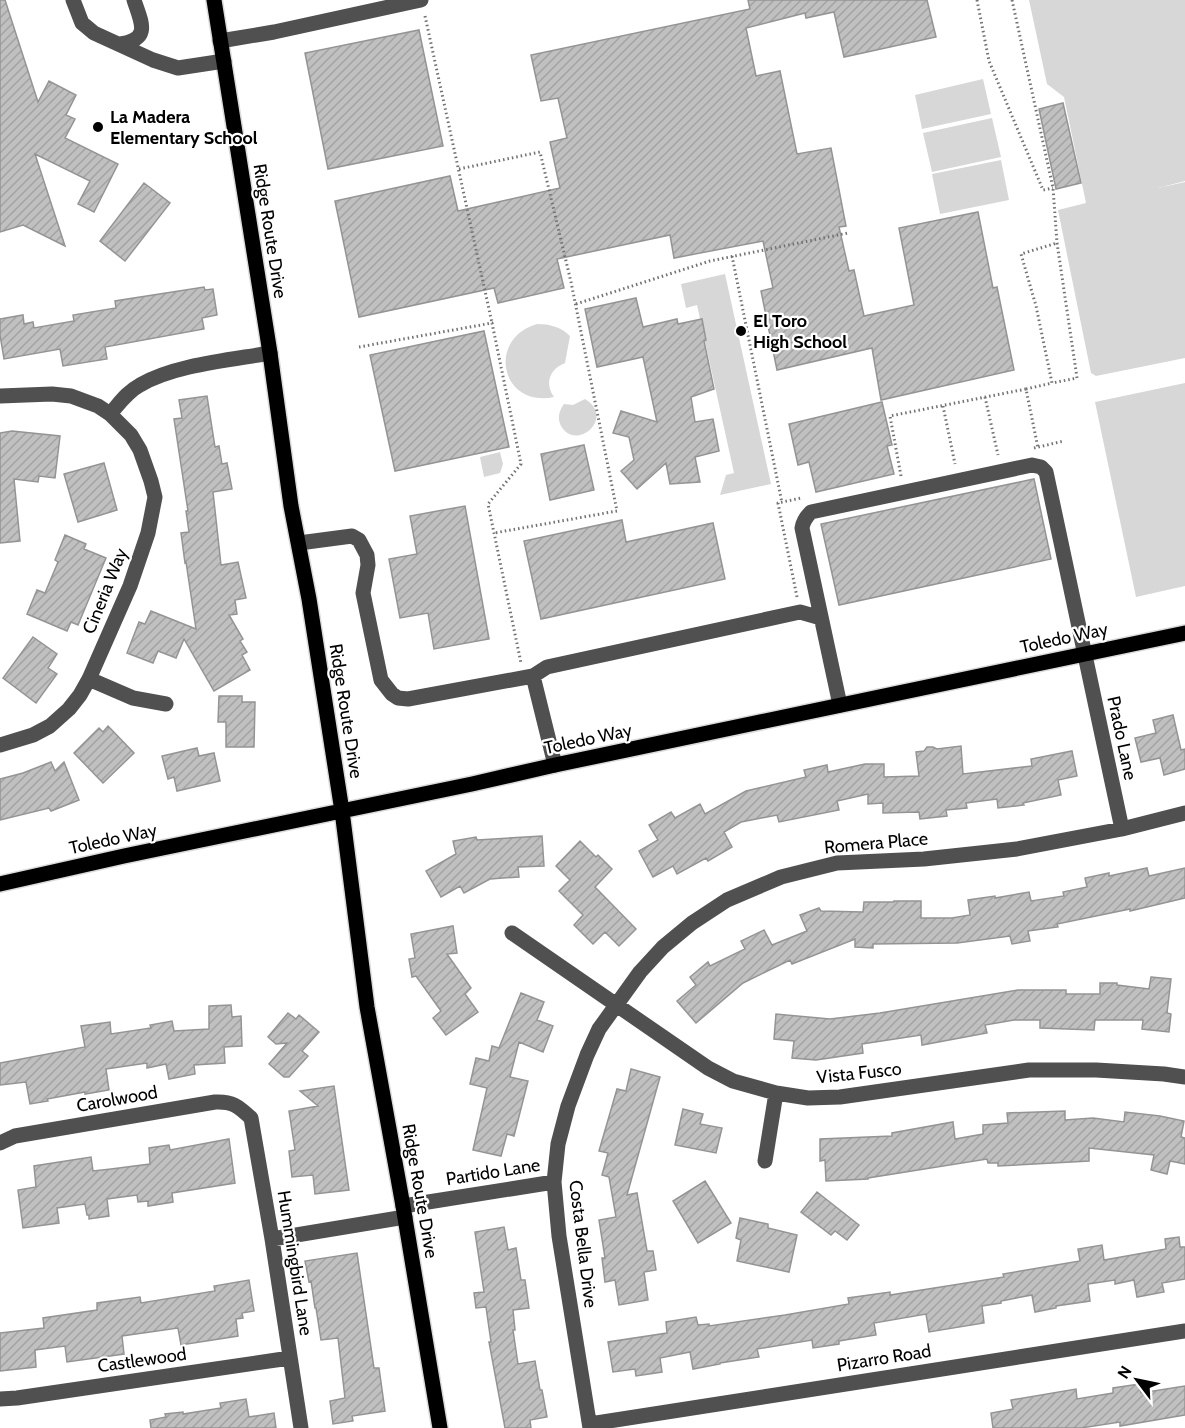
<svg xmlns="http://www.w3.org/2000/svg" width="1185" height="1428" viewBox="0 0 1185 1428" font-family="Cabin,sans-serif">
<style>
.grass{fill:#d7d7d7}
.building{fill:url(#building-hatch);stroke:#949494;stroke-width:1.5}
.lines{fill:none;stroke-linecap:round;stroke-linejoin:round}
.major-casing{stroke:#dbdbdb;stroke-width:18}
.path{stroke:#727272;stroke-width:3;stroke-dasharray:1.5 3;stroke-linecap:butt}
.minor{stroke:#505050;stroke-width:15}
.major{stroke:#000;stroke-width:15}
.poi-dot{fill:#000;stroke:#fff;stroke-width:2}
.labels{text-anchor:middle;stroke-width:4.5;stroke-linejoin:round;paint-order:stroke}
.poi-label{font-size:18px;font-weight:bold;fill:#000;stroke:#fff;text-anchor:start}
.street-label{font-size:18px;fill:#000;stroke:#fff}
</style>
<defs>
<pattern id="building-hatch" width="6" height="6" patternUnits="userSpaceOnUse" patternTransform="scale(1.5)"><rect width="6" height="6" fill="#c0c0c0"/><path d="M-1 1l2-2M0 6l6-6M5 7l2-2" fill="none" stroke="#a3a3a3"/></pattern>
</defs>
<rect width="100%" height="100%" fill="#fff"/>
<path class="grass" d="M1029,0h156v181l-27,7 27,-6v176l-89,18 -5,-3 -33,-163 28,-7 -22,-106 -17,-13z
M983,79l8,35 -69,15 -7,-34z
M992,118l9,39 -69,15 -9,-39z
M1001,160l8,40 -69,14 -8,-40z
M725,274l46,210 -51,11 6,-20 8,-2 -37,-168 -11,3 -5,-24z
M537,324c13,0 24,3 33,12l-5,27c-15,6 -21,20 -11,34 -53,11 -68,-58 -17,-73z
M1185,383v203l-49,11 -41,-195z
M585,399c31,19 -9,53 -24,27 -4,-8 -2,-15 3,-22l9,1z
M500,452l3,12 -3,9 -16,4 -4,-20z"/>
<path class="building" d="M0,0h5l33,102 11,-21 27,14 -10,20 9,4 -10,19 53,26 -24,48 -16,-8 12,-23 -55,-27 30,92 -42,-21 -23,7z
M748,0h179l9,37 -92,20 -10,-45 -28,6 -1,-5 -59,15 10,48 24,-5 17,83 34,-6 15,78 -7,1 10,44 5,-1 10,46 50,-11 -15,-77 79,-16 15,76 4,-1 17,83 -133,30 -9,-52 -95,22 -16,-79 12,-3 -10,-47 -89,17 -4,-23 -113,24 7,29 -66,15 -4,-15 -135,29 -24,-116 115,-25 8,35 102,-23 -10,-46 17,-4 -9,-40 -17,3 -10,-46 219,-46z
M419,30l24,116 -115,23 -23,-116z
M1063,103l18,80 -25,6 -17,-80z
M144,183l26,20 -45,58 -25,-20z
M204,287l1,3 8,-1 4,26 -15,3 2,11 -99,18 2,12 -44,7 -3,-17 -56,10 -4,-24v-16l23,-4 1,9 9,-2 1,6 40,-7 -1,-6 43,-7 -1,-7z
M636,298l7,29 34,-8 1,5 24,-5 4,21 -2,1 10,48 -23,8 4,25 18,-3 6,32 -24,6 5,25 -30,2 -4,-21 -29,26 -16,-18 13,-11 -5,-23 -16,-4 8,-22 36,11 -14,-65 -46,10 -12,-58z
M484,331l25,116 -114,24 -25,-116z
M207,396l8,51 4,-1 3,18 5,-1 5,26 -19,3 8,73 17,-3 8,36 -11,2 2,14 -8,1 14,24 -3,2 7,11 -5,3 8,15 -36,21 -30,-52 -8,19 -18,-7 -5,12 -26,-10 12,-31 6,2 6,-13 45,18 -10,-67 -1,1 -4,-30 8,-1 -3,-21h2l-14,-92 8,-1 -3,-18z
M882,402l10,43 -5,1 7,28 -78,18 -7,-30 -11,3 -9,-41z
M12,431l48,5 -5,42 -16,-2 -1,6 -24,-3 6,62 -20,2v-110z
M584,445l10,45 -44,10 -9,-46z
M104,463l13,47 -39,12 -14,-48z
M1034,479l17,80 -212,46 -18,-81z
M465,506l24,133 -55,10 -6,-36 -28,5 -11,-59 28,-5 -7,-38z
M622,520l4,22 87,-19 12,56 -184,40 -17,-78z
M65,535l21,9 -2,5 22,9 -28,67 -7,-3 -4,9 -40,-17 10,-24 8,3 13,-31 -3,-2z
M33,637l24,17 -9,14 9,6 -21,29 -33,-25z
M219,696h23v6h13l-1,45h-28v-25h-8z
M1173,715l8,35 4,-1v20l-21,6 -4,-17 -19,4 -6,-24 21,-5 -3,-13z
M108,726l26,27 -31,30 -29,-30 25,-25 4,4z
M961,746l2,28 69,-8 -1,-7 41,-8 5,25 -19,4 3,15 -38,8 1,2 -26,3 -1,-9 -31,4 1,5 -21,2 1,6 -27,3 -1,-7 -36,1v-10l-15,1v-10l-31,7 2,9 -60,12 -2,-7 -36,7 -17,10 8,15 -24,14 -2,-3 -29,16 -4,-8 -20,11 -14,-26 19,-11 -9,-15 22,-13 4,6 25,-14 5,10 41,-23 60,-14 -2,-7 23,-5 1,7 37,-8h19v13l35,-1 -3,-24 8,-1 3,-4h6l4,2z
M197,748l2,8 15,-3 6,28 -43,10 -3,-14 -6,2 -6,-23z
M51,762l4,9 9,-9 15,38 -28,11 -2,-3 -49,12v-41l23,-6z
M542,836l2,30 -26,1 1,10 -29,2 -26,14 -4,-7 -19,11 -15,-26 30,-17 -3,-13 23,-4 1,3z
M580,841l16,16 2,-2 14,14 -17,18 41,42 -17,17 -14,-14 -12,12 -19,-19 9,-10 -24,-24 11,-11 -14,-14z
M1147,868l2,8 36,-8v30l-55,13v-2l-73,15 1,3 -30,4 2,10 -18,3 -2,-8 -53,7 -84,1v4l-18,-1v-8l-63,25 -2,-4 -47,23 -47,40 -19,-22 19,-16 -6,-8 18,-15 2,4 35,-17 -4,-8 23,-11 8,15 35,-14 -7,-16 19,-7 2,3 42,1 1,-10h30v-1h27v17h31l18,-3 -2,-15 27,-4v2l34,-6 2,9 33,-5 -1,-4 24,-5 -2,-9 24,-5v3z
M453,926l4,27 -10,1 24,34 -6,6 13,18 -32,23 -13,-17 8,-7 -25,-35 -4,1 -3,-18 6,-1 -4,-24z
M1151,977l20,2 -4,34 4,1 -2,18 -27,-3 1,-9h-48l-1,10 -54,-2v-8h-26l-29,5 2,8 -65,12 -1,-10 -59,9 1,9 -47,7 -24,-2 2,-17 -20,-2 2,-25 54,5 50,-6 138,-23h48v4h34v-11h17v2l32,4z
M521,993l23,9 -7,18 16,6 -10,26 -24,-10 -9,35 18,4 -14,55 -7,-2 -6,22 -28,-6 14,-62 -17,-4 6,-26 13,3 3,-15 7,2z
M231,1005l1,12 9,-1 1,30 -18,1 1,16 -31,2 1,9 -26,5 -3,-15 -19,4v-5l-41,6 3,21 -24,4v-2l-38,7 1,2 -18,3 -4,-22 -26,3v-22l85,-16 -4,-21 29,-4 1,12 40,-6 -1,-3 22,-4 2,10 35,-2v-23z
M288,1013l8,6 3,-4 20,17 -17,19 6,5 -19,21h-5l-15,-13 18,-21 -11,1 -8,-7z
M631,1069l29,8 -33,118 10,-2 10,58h6l3,19 -12,2 4,28 -29,5 -4,-25 -10,2 -3,-24h3l-6,-38 17,-3 -7,-40 -7,-2 6,-22 -9,-2 18,-62 9,2z
M334,1086l15,104 -34,4 -2,-19 -21,2 -3,-26 6,-1 -6,-39 29,-5 -18,-15z
M683,1109l20,5 -3,10 22,4 -6,25 -41,-8z
M1065,1111v9l28,-2 31,4 1,-10 35,4 24,5 -3,16 4,1v26l-15,-3 -3,13 -16,-4 3,-15 -65,-7v13l-91,5v-3h-10l-1,-4 -119,19v1l-42,2 -1,-21 -5,1v-22l72,-3v-3l61,-11 2,17 28,-5v-9l25,-2 -1,-10z
M229,1139l6,44 -63,10 1,9 -25,4v-5l-10,1 -1,-7 -30,4 2,17 -20,3v-4h-2l-2,-11 -28,4 2,15 -36,5 -5,-38 18,-3 -2,-21 57,-9 2,14 18,-2 39,-5 -1,-16 20,-3 1,5z
M705,1181l26,42 -33,20 -25,-42z
M817,1192l42,33 -12,15 -12,-9 -4,4 -30,-23z
M740,1218l28,6v4l29,7 -8,37 -52,-11 4,-21 -5,-2z
M504,1227l4,23 8,-2 5,32h4l4,28 -16,2 2,20h-2l5,34 17,-3 5,29h2l5,27 -17,3 1,8h-26l-16,-86h2l-5,-35 -10,1 -2,-15 10,-1 -9,-60z
M1179,1237l1,10h5v32l-23,4 2,9 -27,5 -3,-17 -19,4v-4l-27,4 2,17 -34,5v2l-21,4 -3,-17 -31,6v2l-19,3 2,17 -55,9 -3,-18 -52,9 2,12 -37,6v3l-26,4 -1,-8 -55,9 2,8 -39,6v1l-27,5 -3,-17 -30,6 2,14 -26,4 -1,-7 -22,3 -5,-30 59,-9 -1,-11 30,-5 2,8 11,-1v2l76,-11 64,-11 -1,-6 42,-6v3l114,-18 -1,-3 77,-13 -2,-12 24,-4 2,15 62,-11 -1,-10z
M357,1253l17,115h5l6,43 -33,5 1,5 -20,3 -3,-23 15,-3 -7,-60 -17,2 -5,-32h-1l-4,-27 -2,1 -4,-21z
M249,1280l5,31 -12,2 1,5 -7,1 2,17 -57,9 -3,-17 -56,8 2,18 -57,8 -2,-16 -30,4 1,17 -36,4v-38l44,-5 -1,-10 54,-8v-7l43,-6 1,6 74,-12 -1,-5z
M1139,1384l2,9 44,-7v29l-65,11v-4l-39,6h-88l-2,-15 22,-4 -2,-9 65,-11 1,10 36,-6v-5z
M246,1399l3,18 25,-4 2,15h-125l-1,-8 16,-3 -1,-3 18,-2v2l38,-6 -1,-5z"/>
<g class="lines">
<defs>
<path id="major" d="M214,0l56,353 21,153 18,93 33,212 25,196 36,199 37,222
M0,884l124,-28 348,-72 83,-19 630,-132"/>
</defs>
<use href="#major" class="major-casing"/>
<path class="path" d="M977,0l12,61 54,129 10,-2
M1012,0l41,188 4,55 19,128 1,7 -25,5
M425,16l67,307
M459,169l81,-17 31,130 46,229 -123,22
M732,256l50,247
M576,304l134,-43 138,-28
M359,347l133,-24 29,141 -33,40 33,159
M1026,389l26,-6 -16,-77 -15,-52 36,-11
M985,397l13,58
M943,406l12,58
M1034,448l30,-7
M901,476l-11,-60 136,-27 12,59
M797,597l-19,-94 23,-5"/>
<path class="minor" d="M73,0l9,23 12,10 59,27 25,8 46,-7
M220,41l54,-9 147,-32
M120,44c32,-5 21,-22 14,-44
M0,396l52,-2 19,2 27,10 12,8 21,21 9,15 11,31 4,16 -7,36 -18,53 -41,93 -9,16 -11,14 -19,17 -17,9 -33,10
M110,414c9,-10 17,-22 30,-29 34,-20 90,-25 130,-32
M299,543l53,-7 7,4 8,15 1,10 -5,28 18,87 11,14 6,4 10,1 125,-23 14,-9 253,-55 21,6
M533,676l22,89
M89,679l44,19 33,6
M840,705l-38,-177c1,-7 4,-11 9,-16l221,-47 9,2 5,5 76,357
M512,933l196,135 25,13 43,12 32,5 32,-1 189,-27h67l68,4 21,3
M0,1143l15,-7 200,-34c17,-1 23,4 36,16l21,121 29,189
M765,1161l11,-68
M403,1206l151,-24
M272,1239l133,-22
M0,1399l17,-1 273,-40
M590,1424l595,-93
M590,1428l-31,-192 -5,-54 4,-38 10,-38 19,-51 12,-26 41,-57 23,-25 29,-24 35,-23 54,-23 56,-14 87,-4 93,-10 105,-20 63,-16"/>
<use href="#major" class="major"/>
</g>
<g class="poi-dot">
<circle cx="98" cy="127" r="6"/>
<circle cx="741" cy="331" r="6"/>
</g>
<g class="labels">
<g class="poi-label">
<text x="110" y="123">La Madera<tspan x="110" dy="21">Elementary School</tspan></text>
<text x="753" y="327">El Toro<tspan x="753" dy="21">High School</tspan></text>
</g>
<g class="street-label">
<text transform="translate(270 231) rotate(81)" y="6">Ridge Route Drive</text>
<text transform="translate(105 591) rotate(-68)" y="6">Cineria Way</text>
<text transform="translate(1064 638) rotate(-12)" y="6">Toledo Way</text>
<text transform="translate(346 711) rotate(81)" y="6">Ridge Route Drive</text>
<text transform="translate(1122 738) rotate(78)" y="6">Prado Lane</text>
<text transform="translate(588 739) rotate(-12)" y="6">Toledo Way</text>
<text transform="translate(113 839) rotate(-12)" y="6">Toledo Way</text>
<text transform="translate(876 843) rotate(-5)" y="6">Romera Place</text>
<text transform="translate(859 1073) rotate(-6)" y="6">Vista Fusco</text>
<text transform="translate(117 1099) rotate(-10)" y="6">Carolwood</text>
<text transform="translate(493 1172) rotate(-9)" y="6">Partido Lane</text>
<text transform="translate(420 1191) rotate(80)" y="6">Ridge Route Drive</text>
<text transform="translate(583 1244) rotate(83)" y="6">Costa Bella Drive</text>
<text transform="translate(295 1263) rotate(81)" y="6">Hummingbird Lane</text>
<text transform="translate(884 1358) rotate(-9)" y="6">Pizarro Road</text>
<text transform="translate(142 1360) rotate(-8)" y="6">Castlewood</text>
</g>
</g>
<g transform="translate(1137 1380) rotate(302)" stroke="#ffffff" stroke-width="4.5" paint-order="stroke">
<path d="M0-4.5L10 22L0 15L-10 22Z" fill="#000000"/>
<text y="-9" font-size="16" font-weight="bold" text-anchor="middle" fill="#000000">N</text>
</g>
</svg>
